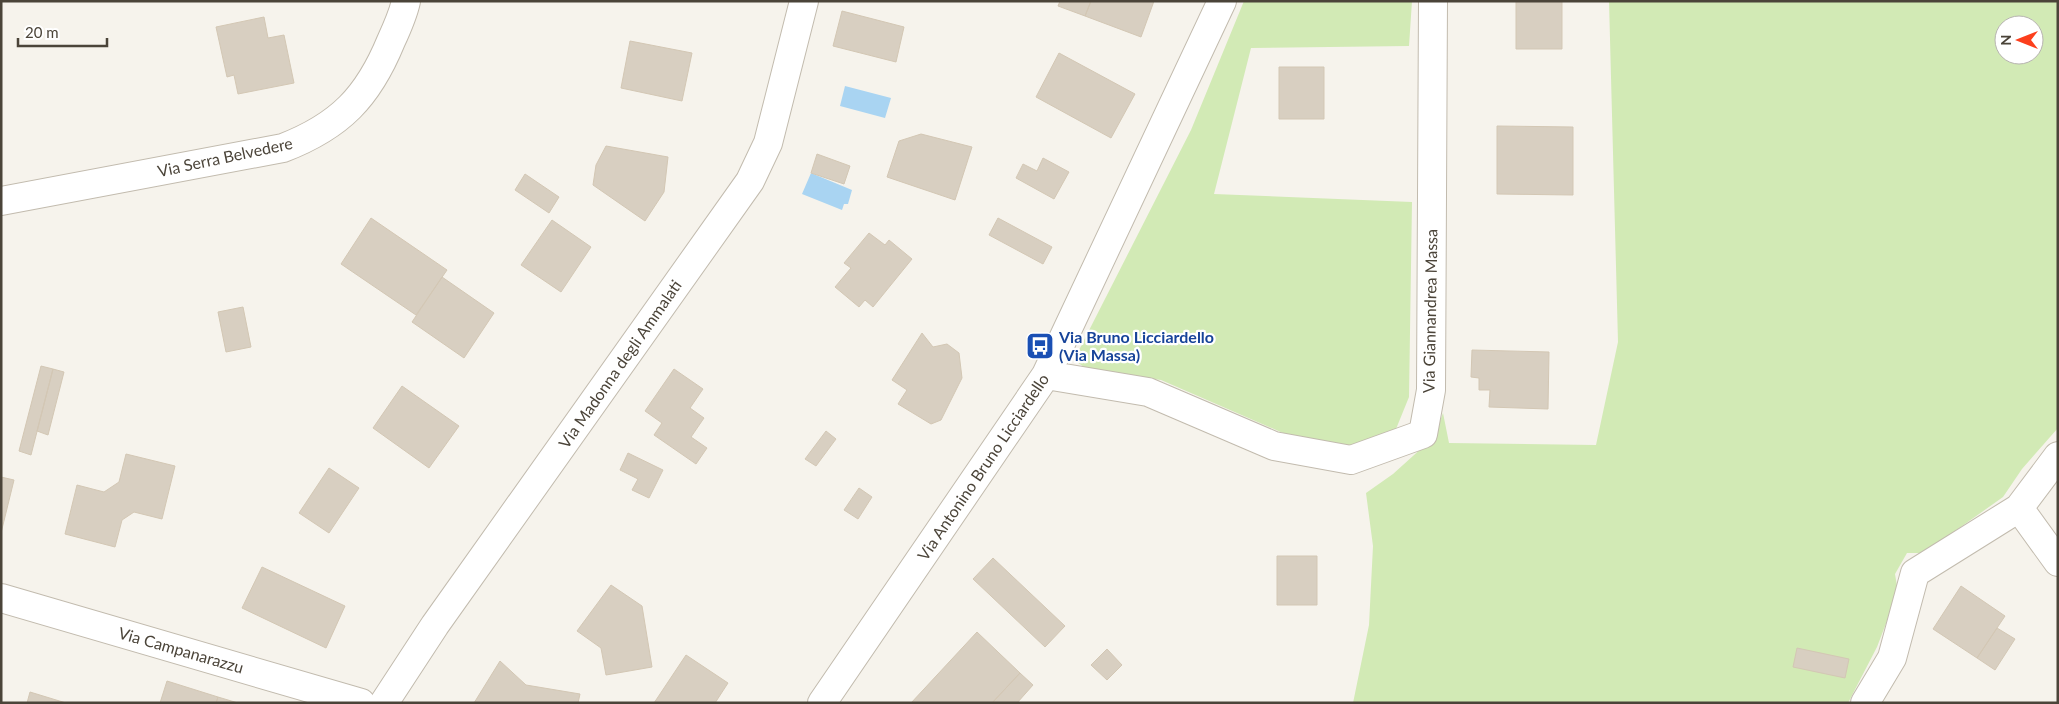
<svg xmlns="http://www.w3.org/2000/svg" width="2059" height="704" viewBox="0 0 2059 704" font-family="Lato,sans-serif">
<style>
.green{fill:#d2eab5;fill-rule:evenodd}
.water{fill:#a9d4f2}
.building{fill:#d8cfc1;stroke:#d3c7b4}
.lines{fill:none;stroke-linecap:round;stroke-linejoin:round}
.minor-casing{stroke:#c2bbae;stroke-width:30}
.tertiary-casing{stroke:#c2bbae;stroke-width:30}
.minor{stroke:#fff;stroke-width:28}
.tertiary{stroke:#fff;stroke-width:28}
.labels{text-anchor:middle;stroke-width:4.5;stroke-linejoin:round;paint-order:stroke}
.street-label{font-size:16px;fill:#4b4439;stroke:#fff}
.transit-label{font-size:16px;font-weight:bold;fill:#164399;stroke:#fff;text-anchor:start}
</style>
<rect width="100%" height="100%" fill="#f6f3ec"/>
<path class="green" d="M1244,1h168l-3,45 -158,2 -37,146 198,8 -3,195 -13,32 -25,13 -27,4 -33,-4 -28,-9 -122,-53 -73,-10 -11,-8 1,-10 113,-222z
M1609,1h449v427l-36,41 -19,28 -79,56h-17l-12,21 3,18 -21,55 -29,56h-495l16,-78 4,-79 -7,-53 27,-19 41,-37 9,-24 6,30 147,2 22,-103zM2004,25h30v30h-30z"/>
<path class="water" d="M845,86l46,12 -6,20 -45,-12z
M811,173l41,17 -4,14h-4l-2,6 -40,-16z"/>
<path class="building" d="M1060,1h31l-6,15 -27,-10z
M1091,1h63l-13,36 -56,-21z
M1516,1h46v48h-46z
M842,11l62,16 -8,35 -63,-16z
M264,17l4,21 16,-3 10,48 -56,11 -4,-19 -7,2 -11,-50z
M630,41l62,12 -10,48 -61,-13z
M1059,53l76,41 -24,44 -75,-41z
M1279,67h45v52h-45z
M1497,126l76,1v68l-76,-1z
M921,134l51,13 -17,53 -68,-23 12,-36z
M606,146l62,11 -4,35 -19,29 -52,-36 3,-20z
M817,154l33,12 -6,18 -33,-11z
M1043,158l26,14 -15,27 -38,-21 7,-14 14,7z
M525,174l34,23 -10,16 -34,-23z
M371,218l76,52 -31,45 -75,-51z
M998,218l54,29 -9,17 -54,-29z
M552,220l39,27 -30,45 -40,-27z
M869,233l16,12 4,-5 23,19 -39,48 -8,-7 -6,7 -24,-20 16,-19 -7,-5z
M442,277l52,36 -30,45 -52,-36z
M243,307l8,40 -25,5 -8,-40z
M922,333l11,14 14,-3 12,9 3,25 -21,42 -10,4 -33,-20 9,-14 -15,-10z
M1472,350l77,2 -1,57 -59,-2 1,-17h-11v-12l-8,-1z
M41,366l12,3 -22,86 -12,-4z
M53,369l11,3 -16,63 -11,-4z
M674,369l29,20 -13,19 14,10 -13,19 16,11 -11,16 -42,-29 8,-12 -17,-12z
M402,386l57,40 -30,42 -56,-40z
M826,431l10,8 -20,27 -11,-7z
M628,453l35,17 -14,28 -17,-8 6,-11 -18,-9z
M126,454l49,12 -13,53 -28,-7 -12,8 -7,27 -50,-13 12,-49 27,7 15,-10z
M329,468l30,20 -30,45 -30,-20z
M1,477l13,3 -13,53z
M859,488l13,9 -14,22 -14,-9z
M1277,556h40v49h-40z
M993,558l72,68 -20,21 -72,-68z
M262,567l83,39 -19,42 -84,-40z
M611,585l31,21 10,61 -46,8 -5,-27 -24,-17z
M1961,586l44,30 -28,42 -44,-29z
M1997,628l18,11 -20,31 -18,-12z
M977,632l43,41 -28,30h-81z
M1797,648l52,11 -4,19 -52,-11z
M1107,649l15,16 -15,15 -16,-15z
M686,655l42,28 -13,20h-61z
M500,661l26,24 54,9 -2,9h-104z
M1020,673l13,12 -16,18h-25z
M167,681l51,16 -2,6h-56z
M30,692l36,11h-39z
M218,697l20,6h-22z"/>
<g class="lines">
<defs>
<path id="minor" d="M1,201l282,-53c57,-22 85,-51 108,-107 6,-13 12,-26 15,-40
M1046,375l102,17 126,54 77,14 72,-26 8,-44 2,-389
M2019,508l39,54
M1,598l360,105
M822,703l224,-328 176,-374
M1865,703l27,-45 23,-85 104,-65 39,-52"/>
<path id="tertiary" d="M384,703l51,-78 315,-444 18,-38 36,-142"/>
</defs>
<use href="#minor" class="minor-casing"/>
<use href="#tertiary" class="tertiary-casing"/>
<use href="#minor" class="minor"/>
<use href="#tertiary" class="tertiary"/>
</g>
<defs>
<symbol id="bus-square" viewBox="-11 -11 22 22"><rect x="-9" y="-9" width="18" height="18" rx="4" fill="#1a4fb4" stroke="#fff"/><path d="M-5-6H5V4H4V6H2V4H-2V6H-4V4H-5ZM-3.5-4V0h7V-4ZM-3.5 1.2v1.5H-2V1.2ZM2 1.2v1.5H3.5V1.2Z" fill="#fff"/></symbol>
</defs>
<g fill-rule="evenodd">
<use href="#bus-square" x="1024" y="330" width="32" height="32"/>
</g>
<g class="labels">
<g class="street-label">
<text transform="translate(225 157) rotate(-12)" y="6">Via Serra Belvedere</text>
<text transform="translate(1430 311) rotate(-89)" y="6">Via Giannandrea Massa</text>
<text transform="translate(620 364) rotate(-55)" y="6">Via Madonna degli Ammalati</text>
<text transform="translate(983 467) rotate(-56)" y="6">Via Antonino Bruno Licciardello</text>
<text transform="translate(181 650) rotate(16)" y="6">Via Campanarazzu</text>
</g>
<g class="transit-label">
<text x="1059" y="343">Via Bruno Licciardello<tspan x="1059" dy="18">(Via Massa)</tspan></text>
</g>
</g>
<rect width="2059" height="704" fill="none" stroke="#4b4439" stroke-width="5"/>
<g transform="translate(2019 40) rotate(270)"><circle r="24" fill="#ffffff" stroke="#b7b4b0"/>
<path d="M0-4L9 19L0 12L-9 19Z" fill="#fc3f1d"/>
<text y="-8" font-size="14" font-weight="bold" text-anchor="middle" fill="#4b4439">N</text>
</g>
<path d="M18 38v8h89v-8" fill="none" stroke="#4b4439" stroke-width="2.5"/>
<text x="25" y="38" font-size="15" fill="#4b4439" stroke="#ffffff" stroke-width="4" paint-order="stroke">20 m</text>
</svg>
